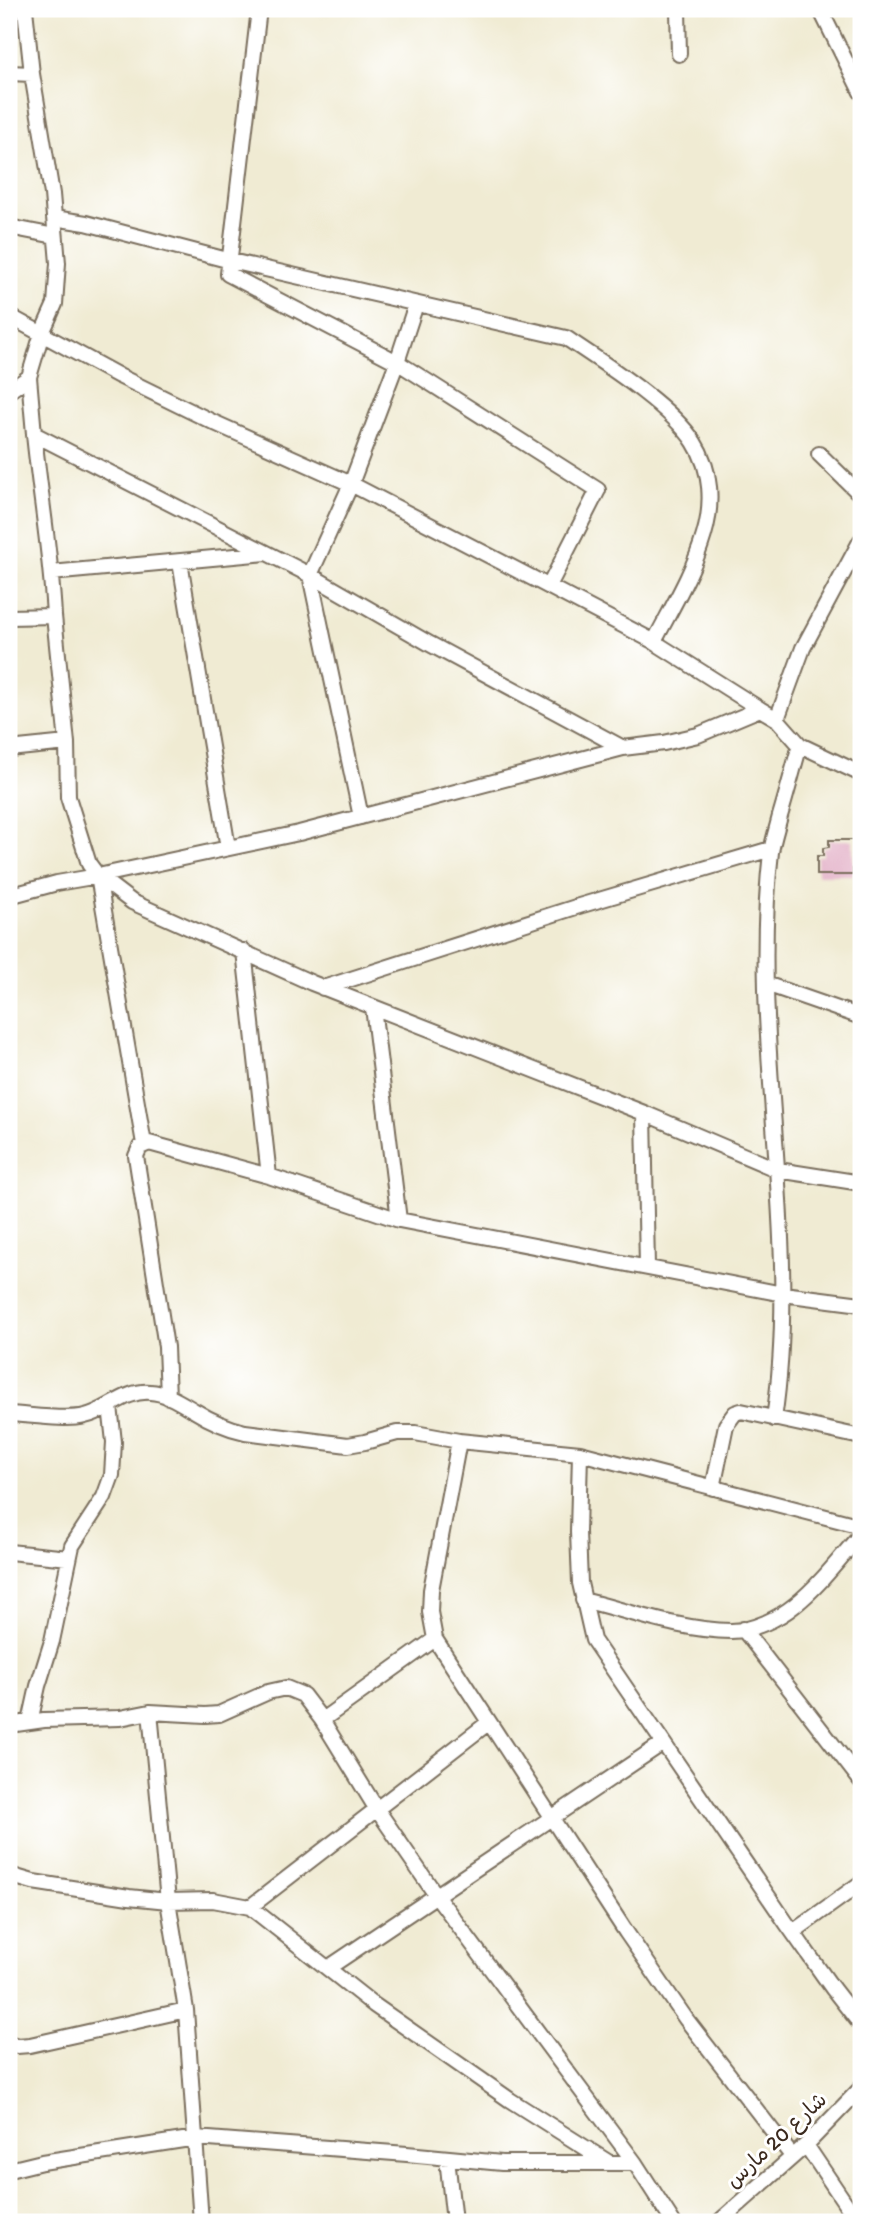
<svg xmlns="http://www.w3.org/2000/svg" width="870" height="2231" viewBox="0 0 870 2231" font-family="Itim,'Playpen Sans Arabic',sans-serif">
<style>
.building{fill:#e3b1c8}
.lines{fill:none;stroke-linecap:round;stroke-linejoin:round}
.street-casing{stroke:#7a6e5d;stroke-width:18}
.street{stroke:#fff;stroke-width:14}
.labels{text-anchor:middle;stroke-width:6;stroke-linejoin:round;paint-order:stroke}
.street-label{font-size:21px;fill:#3b2a1e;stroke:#fff}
</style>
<rect width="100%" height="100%" fill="#fff"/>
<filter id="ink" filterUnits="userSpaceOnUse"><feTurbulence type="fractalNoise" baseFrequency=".0143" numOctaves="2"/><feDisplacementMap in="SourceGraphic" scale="14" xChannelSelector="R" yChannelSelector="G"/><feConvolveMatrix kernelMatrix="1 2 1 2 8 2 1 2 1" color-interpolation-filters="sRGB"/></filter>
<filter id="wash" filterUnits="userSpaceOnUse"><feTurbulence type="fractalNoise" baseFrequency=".00686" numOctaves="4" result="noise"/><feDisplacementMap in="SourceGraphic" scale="28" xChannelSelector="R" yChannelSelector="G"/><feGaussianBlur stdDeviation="1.57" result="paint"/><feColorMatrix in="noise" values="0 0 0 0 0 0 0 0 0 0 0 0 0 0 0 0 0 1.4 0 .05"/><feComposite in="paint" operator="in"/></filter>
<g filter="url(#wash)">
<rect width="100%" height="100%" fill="#f0ebd3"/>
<g id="blocks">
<path class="building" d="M829,840h24v35h-36v-19h6v-8l6,-1z"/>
</g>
</g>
<g filter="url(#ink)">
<use href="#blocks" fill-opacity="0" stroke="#7a6e5d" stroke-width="2"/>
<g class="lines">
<defs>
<path id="street" d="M25,9l7,65 20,120 6,69 -3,41 -13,29 -13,44 5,57 276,141 120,69 193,104
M259,9l-31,265 169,88 201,128 -49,96
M678,9l1,45
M820,9l41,83
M9,73l23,1
M54,218l32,5 145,38 335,77c37,25 104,67 128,104 18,28 19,63 10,93 -11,38 -32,72 -50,107
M9,227l46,9
M9,316l110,60 96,47 136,61 189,98 111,58 109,69
M9,391l20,-14
M819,454l42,41
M180,562l48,286
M51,573l215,-20
M54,616l13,127 1,54 21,67 9,12 46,268
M9,617l45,-1c-3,-61 -14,-121 -20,-182
M777,719l26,-71 58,-108
M9,749l58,-6
M361,817l-51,-242 41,-91 46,-122 19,-58
M98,876l201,-43 324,-85 41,-5 34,-8 62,-26 17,10 23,26 61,29
M9,896l48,-13 41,-7 34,26 180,81 332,130 134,57 83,13
M244,951l25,225
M766,984l95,33
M323,988l256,-82 192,-57
M373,1007l26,213 384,74 78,10
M644,1113l3,154
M168,1397l-2,-50 -30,-191 4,-9 9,-4 120,33 130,44
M9,1414c21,1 57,7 76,2 23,-5 40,-26 65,-24 17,1 31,11 45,19 16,10 32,17 50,21l103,13 17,-3 32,-9h18l44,8 121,12 281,73
M774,1419c28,-188 -25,-378 -3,-567 2,-12 6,-24 9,-36 7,-23 13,-47 20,-71
M459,1441l-28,149 -1,22 5,27 191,293 60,87 106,137
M580,1453l-2,79 2,51 13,57 194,284 46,65 28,36
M713,1488l13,-63 9,-12 6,-2 120,26
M9,1552l60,6
M583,1600c45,11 101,31 148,31 21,0 47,-12 64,-26 25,-20 45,-47 66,-71
M743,1629l118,152
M150,1712l18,189 18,109 15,212
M322,1720l113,-81
M30,1722l8,-36 14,-45 20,-95 32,-49 8,-22 2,-33 -4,-36
M9,1725l35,-5 76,-2 30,-6 55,3 14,-1 49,-22 18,-4 17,7 19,25 54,88 60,87 199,268 38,59
M9,1875l24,7 96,15 39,4 45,-1 37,7 124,98 136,95 98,62
M250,1907l238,-184
M793,1932l68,-49
M328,1968l335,-225
M9,2043l8,3 13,-1 156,-35
M806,2145l52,77
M447,2158l7,64
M9,2170l33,-8 154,-24 211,16 95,9h133
M719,2222l87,-77 55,-57"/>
</defs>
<use href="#street" class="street-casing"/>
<use href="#street" class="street"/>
</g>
</g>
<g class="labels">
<g class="street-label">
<text transform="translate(776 2140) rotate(-43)" y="7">شارع 20 مارس</text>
</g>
</g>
<rect width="870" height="2231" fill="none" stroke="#fff" stroke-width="35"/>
</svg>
